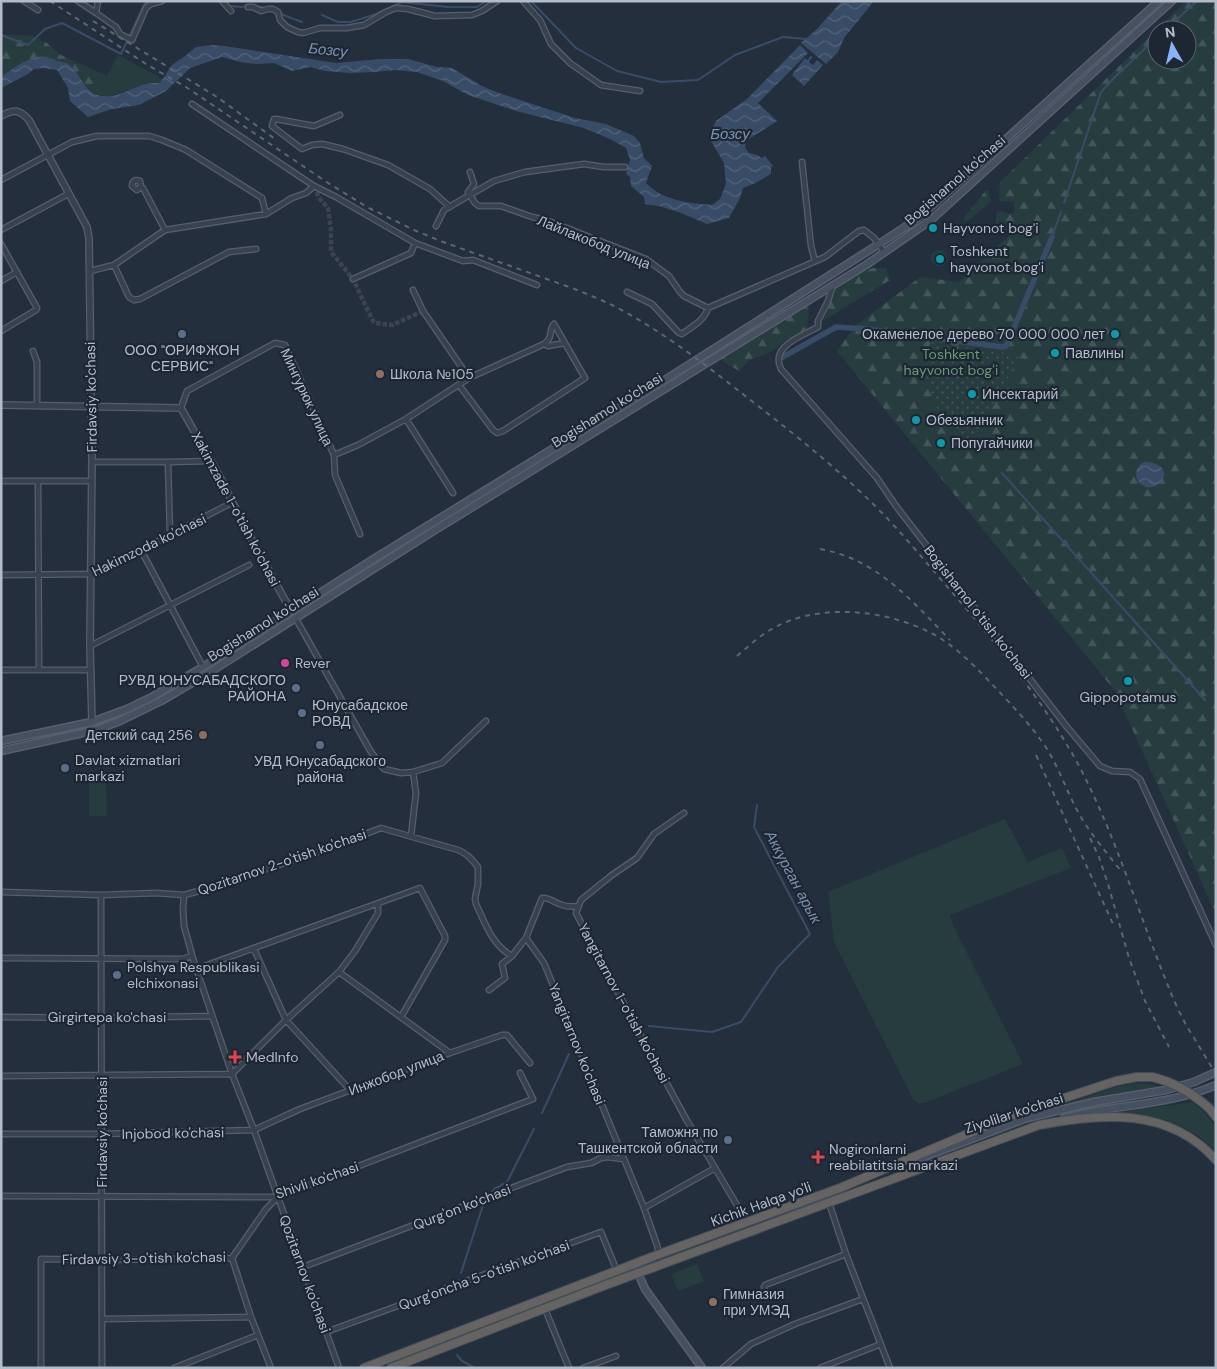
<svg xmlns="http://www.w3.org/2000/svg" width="1217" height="1369" viewBox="0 0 1217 1369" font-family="'DM Sans',sans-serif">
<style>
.grass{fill:#263c3f}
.forest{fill:url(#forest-firs);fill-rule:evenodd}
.park{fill:url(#park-dots)}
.water{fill:url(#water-waves)}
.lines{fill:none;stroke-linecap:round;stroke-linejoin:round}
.stream{stroke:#394c67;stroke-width:2}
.canal{stroke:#394c67;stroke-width:5.5}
.minor-tunnel{stroke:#3a4453;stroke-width:4.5;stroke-dasharray:4.5 2;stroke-linecap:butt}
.minor-casing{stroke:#565f6c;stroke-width:7}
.tertiary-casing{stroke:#565f6c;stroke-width:8}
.secondary-casing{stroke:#565f6c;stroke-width:9}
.trunk-casing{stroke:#434c59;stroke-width:10}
.minor{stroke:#38414e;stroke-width:4.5}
.tertiary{stroke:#38414e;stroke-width:5.5}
.secondary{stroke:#465061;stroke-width:6}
.trunk{stroke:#656462;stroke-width:8}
.rail{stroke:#5a6575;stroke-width:2;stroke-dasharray:5 5;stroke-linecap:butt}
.trunk-bridge-casing{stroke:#434c59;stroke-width:10;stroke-linecap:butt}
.trunk-bridge{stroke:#656462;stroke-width:8}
.culture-dot{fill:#0f9aa8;stroke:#1d2633;stroke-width:2}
.service-dot{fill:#5c6f8a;stroke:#1d2633;stroke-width:2}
.education-dot{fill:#8d6e63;stroke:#1d2633;stroke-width:2}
.hotel-dot{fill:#d1479c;stroke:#1d2633;stroke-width:2}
.health-dot{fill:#e0444e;stroke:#1d2633;stroke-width:2}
.labels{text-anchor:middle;stroke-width:4.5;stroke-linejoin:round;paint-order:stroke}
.street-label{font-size:14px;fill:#b4bcc9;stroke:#1d2633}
.poi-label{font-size:14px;fill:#b4bcc9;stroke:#1d2633;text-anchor:start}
.park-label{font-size:14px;fill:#6b9a76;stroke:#1d2633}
.water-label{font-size:15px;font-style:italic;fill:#7c92b1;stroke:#1d2633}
</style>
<defs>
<pattern id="forest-firs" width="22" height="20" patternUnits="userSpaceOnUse" patternTransform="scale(1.25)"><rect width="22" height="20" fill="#263c3f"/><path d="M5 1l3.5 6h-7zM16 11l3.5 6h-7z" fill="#435659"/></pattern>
<pattern id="park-dots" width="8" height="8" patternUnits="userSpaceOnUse" patternTransform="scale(1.25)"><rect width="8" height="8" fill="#263c3f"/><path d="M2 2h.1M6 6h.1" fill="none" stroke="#435659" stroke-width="1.8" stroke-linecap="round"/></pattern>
<pattern id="water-waves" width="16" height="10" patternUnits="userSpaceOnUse" patternTransform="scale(1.25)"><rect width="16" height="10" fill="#394c67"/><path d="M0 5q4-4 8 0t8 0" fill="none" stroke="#53647b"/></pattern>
</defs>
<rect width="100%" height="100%" fill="#242f3e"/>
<path class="grass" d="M118,55l45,24 -3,4c-29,-4 -42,25 -72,7l19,-14z
M931 258a8 8 0 1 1 16 0a8 8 0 1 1-16 0Z
M89,782h17l1,34h-18z
M1005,819l23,43 34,-14 9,20 -121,47 3,10 70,139 -99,39h-6l-5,-4 -79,-157 -6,-50z
M1140,1083l10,1 11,3 -55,9 -50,11 63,-21z
M1193,1102l12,11 11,14v24c-20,-20 -44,-32 -72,-36 -9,-2 -19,-1 -27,-3z
M697,1264l7,17 -26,10 -7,-17z"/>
<path class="forest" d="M1186,1h30v913l-101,-223 -278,-340 18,-25 65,-49 39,5 55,-51 -19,-2 2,-18 17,3v-12l-15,-1 1,-19zM1157,30h30v30h-30z
M1,34l32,2 14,7 12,11 48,22 -19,14 -17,-25 -46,-4 -24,16z
M986,190h2l3,12 -25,20 -2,-1v-3z
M873,268h13l4,12 -66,40 11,-30 22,-16z
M809,303l-2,28 -20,8 -16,13 -22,8 -10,11 -20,-12z"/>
<path class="park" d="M930,342l90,13 -46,86 -5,7 -35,-45 -8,-27z"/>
<path class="water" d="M842,1h32l-30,37 -6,14 -12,12 -25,-21 17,-15z
M211,45l13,1 112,17 45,-4h27l29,8 15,1 30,18 17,7 76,25 31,6 28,12 6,7 4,15 8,8 -6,17c17,18 43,20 66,22l8,-6 6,-15 -2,-21 -13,-22v-10l5,-10 31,-22 53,-54 8,8 -50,50 19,18 -28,18 -3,3 -1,6 4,5 8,2 5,3 3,-2 8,10 -2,2v6l-16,9 -12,5 -3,10 -11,20 -22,6 -26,-11 -22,-7 -14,-2 -1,-7 -13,-11 -1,-9 -4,-3 4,-14 -4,-12 -16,-9 -26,-11 -68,-17 -48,-16 -25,-14 -26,-9 -22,-2 -21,2 -24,1 -24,-2 -16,-4 -18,4 -18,-8 -17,1 -17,-2 -18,-5 -32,11 -24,23 -27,14 -27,4 -24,8 -18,-16 -2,-13 -11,-18 -14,-2 -9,1 -6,5 -27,14v-11c12,-8 30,-23 45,-20 4,1 8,2 11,4 5,1 11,2 14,5 12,12 14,29 33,30 21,2 33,-16 56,-13l12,-18 13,-9 11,-9z
M811,56l1,1 -3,5 4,3 4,-5 6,5 -19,21 -12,-11 1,-1v-1l12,-15 2,2z
M1144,462c12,-1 28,8 16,20 -2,3 -5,4 -7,5 -3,0 -6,1 -9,-1 -11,-5 -10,-19 0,-24z"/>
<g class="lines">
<path class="stream" d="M226,1l4,5 12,1 6,-1
M531,1l45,47 41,23 44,11 37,-2 37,-25 48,-18 23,2
M255,6l11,2
M279,11l4,4 19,7
M322,15l16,7h13l25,-8 26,-12 46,5h29l9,-6
M1165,30l32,-29
M1,35l27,10 17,-16 17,-6 59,31 24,-51 7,-1
M1064,203l37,-111 15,-16 41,-39
M1052,237l9,-25
M1002,473l203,227
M649,1026l63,6 29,-10 37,-55 32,-33 -56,-107 3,-22
M542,1113l27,-59
M491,1194l3,-5 13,-7 27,-53
M461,1273l22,-68 5,-7
M457,1355l5,6 13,7"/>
<path class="canal" d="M934,338l68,9 4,-1 2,-4 44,-105
M783,357l53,-30 31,2 59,8"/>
<path class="minor-tunnel" d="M314,186l5,12 9,10 3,22v22l22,27 20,42 2,2 17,2 31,-14"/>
<defs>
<path id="minor" d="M24,1l14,9
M78,1l18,12
M98,1l-2,12 20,14 4,7 12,6 14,-32 5,-4 11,-3
M222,1l9,10
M523,1l17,19 11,24 19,19 31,22 39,6
M248,7h5l8,4 7,-2h5l5,3 2,8 7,7 11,5 5,1 17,-5h27l17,-3 22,-13 10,-4 12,1 27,7 37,-1 10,-4 15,-10
M340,115l-26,11 -38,-7h-2l-2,7 30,23 10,-4 10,-1 21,5 45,16 42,24 20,18
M802,162l9,84 4,15
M470,172l4,12 -6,8 7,11 4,3h22l31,11 14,3 100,39 23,17 11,16 4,4 24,12
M1,180l71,-38 25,-6h52l13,4 24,10 76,48 4,16
M314,186l22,11 79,46 48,18 10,-1 64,25
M141,187l-4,3 -5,-4c0,-5 3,-7 8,-5l1,6 2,1 22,42
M436,226l8,-16 50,-29 31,-9 59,-8 20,3h21
M1,230l67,-36
M1,244l36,64 -1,2 -35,21
M114,265l15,32 5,3 6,-1 89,-47 27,-3
M90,271l24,-6 51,-35 101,-16 26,-16 14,-5 8,-7 -122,-82
M353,279l58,-26 4,-10
M1,281l16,-9
M833,285l-5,16 -10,20v6c-16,9 -48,19 -37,42l96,109 19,28 171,221 33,39 12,5 18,1 10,7 76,166
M413,290l10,21 46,67
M627,292l25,12 26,28 4,2c11,-8 22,-13 26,-26l117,-51 34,-26 5,-1 10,8 10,14
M544,344l4,2 17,-3
M33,351l4,11v43
M459,385l34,45 4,3 6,-2 82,-53 -31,-54
M181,408l6,-17 88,-48 10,2 49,110 1,20 25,59
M406,419l47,74
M334,455l24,-10 48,-26 63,-41 75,-34c10,-7 4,-14 10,-20
M92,462h76l43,-1
M168,462l2,73
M1,481h90
M38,481l1,189
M141,550l62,117
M1,575l94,-1 138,-72
M296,619l75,133 13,17 17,4 12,-1 29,-9 44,-42
M90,646l159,-81
M1,670h90
M684,813l-30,21 -17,24 -25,17 -31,25 -5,13 64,121 46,85 61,103
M411,836l5,-43 -3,-21
M1,892l100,3 55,-2 28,2 22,-6 112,-37 63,-24 77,22c9,3 14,10 20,17v17l-3,15 1,5c9,19 16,41 36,52
M101,895l1,473
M184,895l-1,14 1,17 10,36 38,112 22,56 85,238
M526,938l18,25 100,245 13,37 1,4 -1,6 2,11
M254,949l32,71 64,70
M1,958l181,1 10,-3
M196,969l224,-81 25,48v4l-44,77
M339,972l111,81
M489,990l16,-12 -3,-14 10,-8 14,-18 16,-40c7,-1 13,5 20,7 6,2 11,2 17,1
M1,1017l100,1 111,-2
M1,1076l231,-2 54,-54 53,-48 16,-21 23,-38v-9
M1,1134h100l153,-4 46,-21 150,-56 52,-18h5l23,28
M1,1196l277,1 255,-98 -13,-26
M829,1203l17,51 44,114
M644,1208l71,-40
M232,1258l19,59 20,51
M303,1267l264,-100 24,-4 10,-5 6,-1 17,2
M764,1291v-4l1,-2 81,-31
M545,1309l24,59
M102,1319l149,-2
M326,1332l275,-100 16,39
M41,1368v-109l61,1 130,-2 34,-49 12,-12
M174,1368l84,-33
M583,1368l33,-12
M723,1368l28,-24 44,-20 68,-25
M820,1368l61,-24"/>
<path id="tertiary" d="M1,116c13,-7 18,-7 28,4l58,107 2,11 3,224 -2,184 2,76
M1,405l180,3 40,71 24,48 46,84"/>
<path id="secondary" d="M1,741l91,-19 35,-13 25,-12 51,-30 169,-107 296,-182 211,-134 32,-21 23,-19 225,-203
M1,751l95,-21 24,-9 41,-20 46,-27 228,-144 431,-265 65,-45 241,-219
M1064,1118c50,-14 104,-12 152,-33
M916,1160l111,-42 67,-16 72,-12 28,-8 22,-10
M634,1264l11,25 57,79"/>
<path id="trunk" d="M1209,1108l7,9
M364,1368l301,-116 175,-64 170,-72 106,-35 21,-4h15
M391,1368l212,-82 436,-161c62,-12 130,-18 177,35"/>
</defs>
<use href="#minor" class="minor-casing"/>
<use href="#tertiary" class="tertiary-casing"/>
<use href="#secondary" class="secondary-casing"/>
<use href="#trunk" class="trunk-casing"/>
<use href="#minor" class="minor"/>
<use href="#tertiary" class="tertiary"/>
<use href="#secondary" class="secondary"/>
<use href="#trunk" class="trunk"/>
<path class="rail" d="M50,1l96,63 40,23 139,94 42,26 47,23 29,12 129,46c13,5 27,11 40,17 47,24 90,57 132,90 49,38 97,76 140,120 26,27 49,56 74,84 44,52 87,105 120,165 41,77 64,163 99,243l9,18 30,49
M93,21l124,76 58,42
M820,549c57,10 91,51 130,91
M737,656c11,-9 21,-19 33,-26 47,-28 116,-21 163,4 29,16 51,42 73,65 12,13 24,26 34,40 17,22 24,47 37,71 10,20 30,43 44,61
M1036,755l77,169
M1090,838l9,19 9,27 21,74 16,43 24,46"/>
<defs>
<path id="trunk-bridge" d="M1152,1077c22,5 40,16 57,31"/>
</defs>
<use href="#trunk-bridge" class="trunk-bridge-casing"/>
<use href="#trunk-bridge" class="trunk-bridge"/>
</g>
<g class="culture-dot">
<circle cx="933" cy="228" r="5"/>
<circle cx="940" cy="259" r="5"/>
<circle cx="1115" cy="334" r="5"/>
<circle cx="1055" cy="353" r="5"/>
<circle cx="972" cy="394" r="5"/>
<circle cx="916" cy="420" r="5"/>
<circle cx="941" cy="443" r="5"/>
<circle cx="1128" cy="681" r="5"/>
</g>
<g class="service-dot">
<circle cx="182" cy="334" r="5"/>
<circle cx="296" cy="688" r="5"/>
<circle cx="302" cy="713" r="5"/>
<circle cx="320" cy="745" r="5"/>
<circle cx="65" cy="768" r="5"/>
<circle cx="117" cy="975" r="5"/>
<circle cx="728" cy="1140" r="5"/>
</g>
<g class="education-dot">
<circle cx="380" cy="374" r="5"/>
<circle cx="203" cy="735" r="5"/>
<circle cx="713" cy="1302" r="5"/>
</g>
<circle class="hotel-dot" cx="285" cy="663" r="5"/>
<g class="health-dot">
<path d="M232.5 1049.5h5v5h5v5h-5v5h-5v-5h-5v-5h5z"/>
<path d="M815.5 1149.5h5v5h5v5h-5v5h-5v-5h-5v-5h5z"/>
</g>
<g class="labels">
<g class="street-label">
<text transform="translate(955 180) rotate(-41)" y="5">Bogishamol ko'chasi</text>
<text transform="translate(594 242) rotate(22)" y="5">Лайлакобод улица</text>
<text transform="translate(91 397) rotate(-91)" y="5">Firdavsiy ko'chasi</text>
<text transform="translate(307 397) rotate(65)" y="5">Мингурюк улица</text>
<text transform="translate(607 410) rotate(-32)" y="5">Bogishamol ko'chasi</text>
<text transform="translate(236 509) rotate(62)" y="5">Xakimzade 1-o'tish ko'chasi</text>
<text transform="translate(149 545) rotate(-26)" y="5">Hakimzoda ko'chasi</text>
<text transform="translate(978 612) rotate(52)" y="5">Bogishamol o'tish ko'chasi</text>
<text transform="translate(263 624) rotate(-32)" y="5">Bogishamol ko'chasi</text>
<text transform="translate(282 862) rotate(-19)" y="5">Qozitarnov 2-o'tish ko'chasi</text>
<text transform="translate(624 1003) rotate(62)" y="5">Yangitarnov 1-o'tish ko'chasi</text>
<text x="107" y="1022">Girgirtepa ko'chasi</text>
<text transform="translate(577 1044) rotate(68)" y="5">Yangitarnov ko'chasi</text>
<text transform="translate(396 1073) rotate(-21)" y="5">Инжобод улица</text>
<text transform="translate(1014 1113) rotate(-18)" y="5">Ziyolilar ko'chasi</text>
<text transform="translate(102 1132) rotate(-90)" y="5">Firdavsiy ko'chasi</text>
<text transform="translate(173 1133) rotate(-1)" y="5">Injobod ko'chasi</text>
<text transform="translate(317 1180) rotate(-19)" y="5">Shivli ko'chasi</text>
<text transform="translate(761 1204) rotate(-20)" y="5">Kichik Halqa yo'li</text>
<text transform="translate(462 1207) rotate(-21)" y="5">Qurg'on ko'chasi</text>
<text transform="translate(144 1258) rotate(-1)" y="5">Firdavsiy 3-o'tish ko'chasi</text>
<text transform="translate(305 1274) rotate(70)" y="5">Qozitarnov ko'chasi</text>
<text transform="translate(484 1275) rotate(-20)" y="5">Qurg'oncha 5-o'tish ko'chasi</text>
</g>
<g class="poi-label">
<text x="943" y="233">Hayvonot bog'i</text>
<text x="950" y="256">Toshkent<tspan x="950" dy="16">hayvonot bog'i</tspan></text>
<text x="1105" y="339" text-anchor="end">Окаменелое дерево 70 000 000 лет</text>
<text x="182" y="355" text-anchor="middle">ООО "ОРИФЖОН<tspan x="182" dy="16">СЕРВИС"</tspan></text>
<text x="1065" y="358">Павлины</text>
<text x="390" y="379">Школа №105</text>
<text x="982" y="399">Инсектарий</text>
<text x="926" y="425">Обезьянник</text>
<text x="951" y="448">Попугайчики</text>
<text x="295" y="668">Rever</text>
<text x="286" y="685" text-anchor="end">РУВД ЮНУСАБАДСКОГО<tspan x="286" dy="16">РАЙОНА</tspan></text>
<text x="1128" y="702" text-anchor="middle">Gippopotamus</text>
<text x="312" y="710">Юнусабадское<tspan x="312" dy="16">РОВД</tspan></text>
<text x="193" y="740" text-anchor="end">Детский сад 256</text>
<text x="75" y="765">Davlat xizmatlari<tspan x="75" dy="16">markazi</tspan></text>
<text x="320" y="766" text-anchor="middle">УВД Юнусабадского<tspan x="320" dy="16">района</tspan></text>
<text x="127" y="972">Polshya Respublikasi<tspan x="127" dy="16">elchixonasi</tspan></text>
<text x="246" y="1062">MedInfo</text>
<text x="718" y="1137" text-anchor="end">Таможня по<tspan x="718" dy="16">Ташкентской области</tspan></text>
<text x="829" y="1154">Nogironlarni<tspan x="829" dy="16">reabilatitsia markazi</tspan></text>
<text x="723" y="1299">Гимназия<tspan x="723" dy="16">при УМЭД</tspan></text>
</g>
<g class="park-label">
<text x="951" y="359">Toshkent<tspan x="951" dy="16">hayvonot bogʻi</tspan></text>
</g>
<g class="water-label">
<text transform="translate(328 50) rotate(6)" y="5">Бозсу</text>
<text x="730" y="139">Бозсу</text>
<text transform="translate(793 877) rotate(62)" y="5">Аккурган арык</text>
</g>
</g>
<rect width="1217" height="1369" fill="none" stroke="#b4bcc9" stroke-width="5"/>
<g transform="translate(1172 45) rotate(352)"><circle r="24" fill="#1d2633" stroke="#59626f"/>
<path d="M0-4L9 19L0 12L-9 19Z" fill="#8ab4f8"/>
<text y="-8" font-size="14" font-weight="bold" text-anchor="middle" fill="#b4bcc9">N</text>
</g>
</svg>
